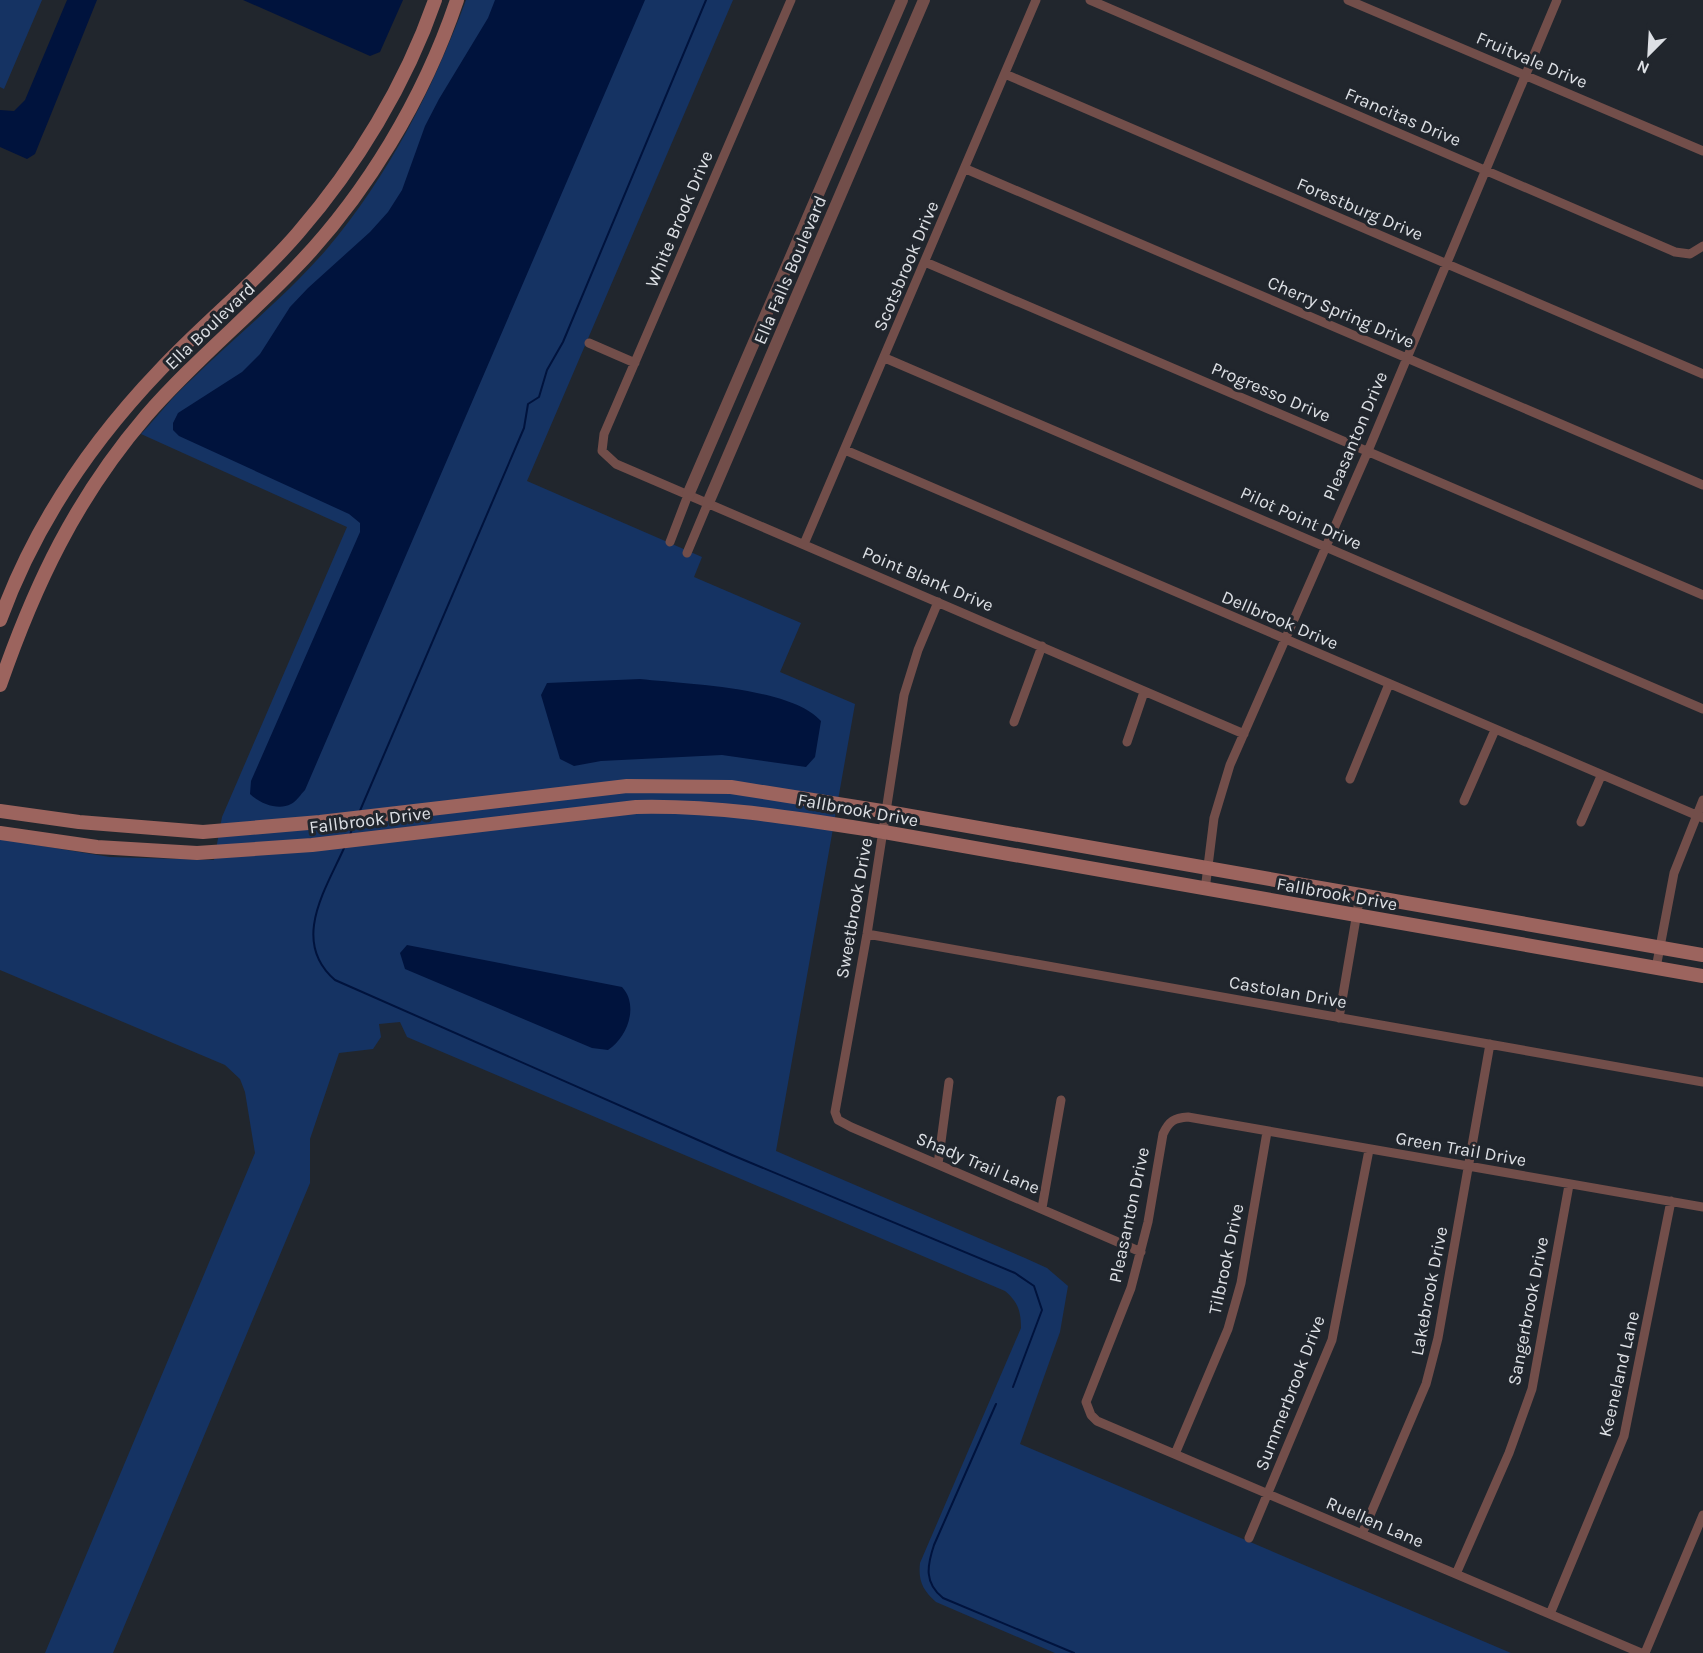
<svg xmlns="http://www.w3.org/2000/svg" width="1703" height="1653" viewBox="0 0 1703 1653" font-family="Karla,sans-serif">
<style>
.green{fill:#153363}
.water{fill:#00133d}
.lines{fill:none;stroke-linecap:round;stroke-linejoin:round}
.stream{stroke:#00133d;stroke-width:2}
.minor{stroke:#724e4a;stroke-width:9}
.tertiary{stroke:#724e4a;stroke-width:12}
.secondary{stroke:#9c645e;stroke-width:14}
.labels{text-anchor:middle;stroke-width:6;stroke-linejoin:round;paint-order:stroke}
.street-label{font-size:18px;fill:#dde0e5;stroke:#21262d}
</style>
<rect width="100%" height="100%" fill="#21262d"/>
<path class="green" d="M0,0h42l-38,89 -4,-2z
M466,0h267l-206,481 175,76 -8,20 107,46 -21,49 75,32 -79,447 249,107 22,10 21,18 -8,46 -40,112 491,209h-456l-119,-51c-13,-12 -18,-21 -16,-39l101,-235c0,-17 -3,-26 -16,-37l-598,-254 -7,-15 -21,2 2,13 -8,12 -34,4 -29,86v44l-197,470h-68l210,-500 -10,-61 -5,-13 -15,-14 -225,-95v-131l110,18 104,3 8,-43 125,-290 -206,-93c17,-18 32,-38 50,-54 44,-43 94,-83 135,-130 62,-73 107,-161 140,-250z"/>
<path class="water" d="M67,0h30l-62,154 -8,5 -27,-12v-37l14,1 11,-11z
M243,0h160l-23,52 -10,4z
M495,0h150l-340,790c-4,4 -9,12 -14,14 -13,7 -32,-1 -41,-10l1,-13 109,-249v-9l-11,-9 -170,-78 -6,-6v-7l5,-10 64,-41 18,-18 30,-47 18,-19 62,-56 18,-20 14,-22 23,-64 14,-27 49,-81z
M640,679c45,5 151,8 181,42l-6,36 -9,10 -84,-12 -121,6 -27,5 -14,-7 -19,-64 6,-12z
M407,945l215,42c17,18 6,50 -14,63l-16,-2 -187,-79 -5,-16z"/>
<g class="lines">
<path class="stream" d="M359,813l165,-385 4,-24 11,-7 8,-27 16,-28 143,-342
M350,835l4,-12
M345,846c-19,43 -55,95 -10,134l397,175 283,118 19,13 8,24 -29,77
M996,1404l-62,141c-7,21 -10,38 9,53l131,55"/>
<path class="minor" d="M791,0l-187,434 -2,17 14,13 628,270
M1090,0l585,252 15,2 13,-8
M1348,0l355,151
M1005,74l698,300
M966,169l737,316
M925,262l778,333
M589,343l46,20
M885,358l818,351
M845,450l858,368
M670,542l18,-47
M804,544l232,-544
M687,553l21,-50
M938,602l-20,48 -14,45 -37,239 -32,178 3,8 13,7 290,125
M1014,722l28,-76
M1127,742l17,-50
M1350,779l39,-95
M1464,801l31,-71
M1581,822l20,-46
M1205,890l9,-72 16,-53 138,-314 189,-451
M867,934l836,148
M1656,968l18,-95 29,-73
M1339,1018l21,-123
M938,1164l11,-82
M1042,1208l19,-108
M1175,1454l53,-125 13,-46 26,-151
M1362,1534l64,-150 12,-46 52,-294
M1249,1538l83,-198 37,-190
M1456,1574l53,-121 23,-64 37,-204
M1550,1614l74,-178 47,-235
M1641,1653l-544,-232 -6,-6 -5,-13 45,-114 17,-66 15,-88c6,-13 11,-16 25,-17l515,90
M1645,1653l58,-138"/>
<path class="tertiary" d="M688,495l214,-495
M708,503l216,-503"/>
<path class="secondary" d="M0,620c34,-93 91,-178 160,-250 44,-47 96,-88 138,-137 58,-67 108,-149 137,-233
M0,685c35,-101 76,-187 146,-269 46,-53 100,-97 148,-147 72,-74 130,-171 163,-269
M0,811l79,11 124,10 117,-10 307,-36 104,1 157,25 815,143
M0,833l97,14 100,6 115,-8 324,-38c84,-2 165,12 248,25l819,144"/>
</g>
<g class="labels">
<g class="street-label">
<text transform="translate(1532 60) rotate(23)" y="6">Fruitvale Drive</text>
<text transform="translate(1403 117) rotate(23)" y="6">Francitas Drive</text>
<text transform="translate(1360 209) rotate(23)" y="6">Forestburg Drive</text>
<text transform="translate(679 219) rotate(-67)" y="6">White Brook Drive</text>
<text transform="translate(906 266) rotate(-67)" y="6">Scotsbrook Drive</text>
<text transform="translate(790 270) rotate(-67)" y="6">Ella Falls Boulevard</text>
<text transform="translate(1341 312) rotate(23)" y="6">Cherry Spring Drive</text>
<text transform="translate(210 326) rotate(-44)" y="6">Ella Boulevard</text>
<text transform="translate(1271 392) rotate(23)" y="6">Progresso Drive</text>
<text transform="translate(1355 436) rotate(-67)" y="6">Pleasanton Drive</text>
<text transform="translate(1301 518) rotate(24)" y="6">Pilot Point Drive</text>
<text transform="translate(928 579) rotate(23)" y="6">Point Blank Drive</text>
<text transform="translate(1280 620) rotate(23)" y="6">Dellbrook Drive</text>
<text transform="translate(858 810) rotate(10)" y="6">Fallbrook Drive</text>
<text transform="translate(370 820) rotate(-7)" y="6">Fallbrook Drive</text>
<text transform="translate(1337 894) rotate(10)" y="6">Fallbrook Drive</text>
<text transform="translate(854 908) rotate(-80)" y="6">Sweetbrook Drive</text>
<text transform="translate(1288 992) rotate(10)" y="6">Castolan Drive</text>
<text transform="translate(1461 1149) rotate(10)" y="6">Green Trail Drive</text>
<text transform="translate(978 1163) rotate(23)" y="6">Shady Trail Lane</text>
<text transform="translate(1129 1215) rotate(-78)" y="6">Pleasanton Drive</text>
<text transform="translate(1226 1259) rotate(-78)" y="6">Tilbrook Drive</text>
<text transform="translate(1429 1291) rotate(-79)" y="6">Lakebrook Drive</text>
<text transform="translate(1528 1311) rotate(-79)" y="6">Sangerbrook Drive</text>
<text transform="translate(1619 1374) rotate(-77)" y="6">Keeneland Lane</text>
<text transform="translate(1290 1393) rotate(-69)" y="6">Summerbrook Drive</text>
<text transform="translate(1375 1522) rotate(23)" y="6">Ruellen Lane</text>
</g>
</g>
<g transform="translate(1649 54) rotate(204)" stroke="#21262d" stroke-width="4.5" paint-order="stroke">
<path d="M0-4.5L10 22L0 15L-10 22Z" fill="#dde0e5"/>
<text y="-9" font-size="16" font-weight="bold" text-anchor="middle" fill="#dde0e5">N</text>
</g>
</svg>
